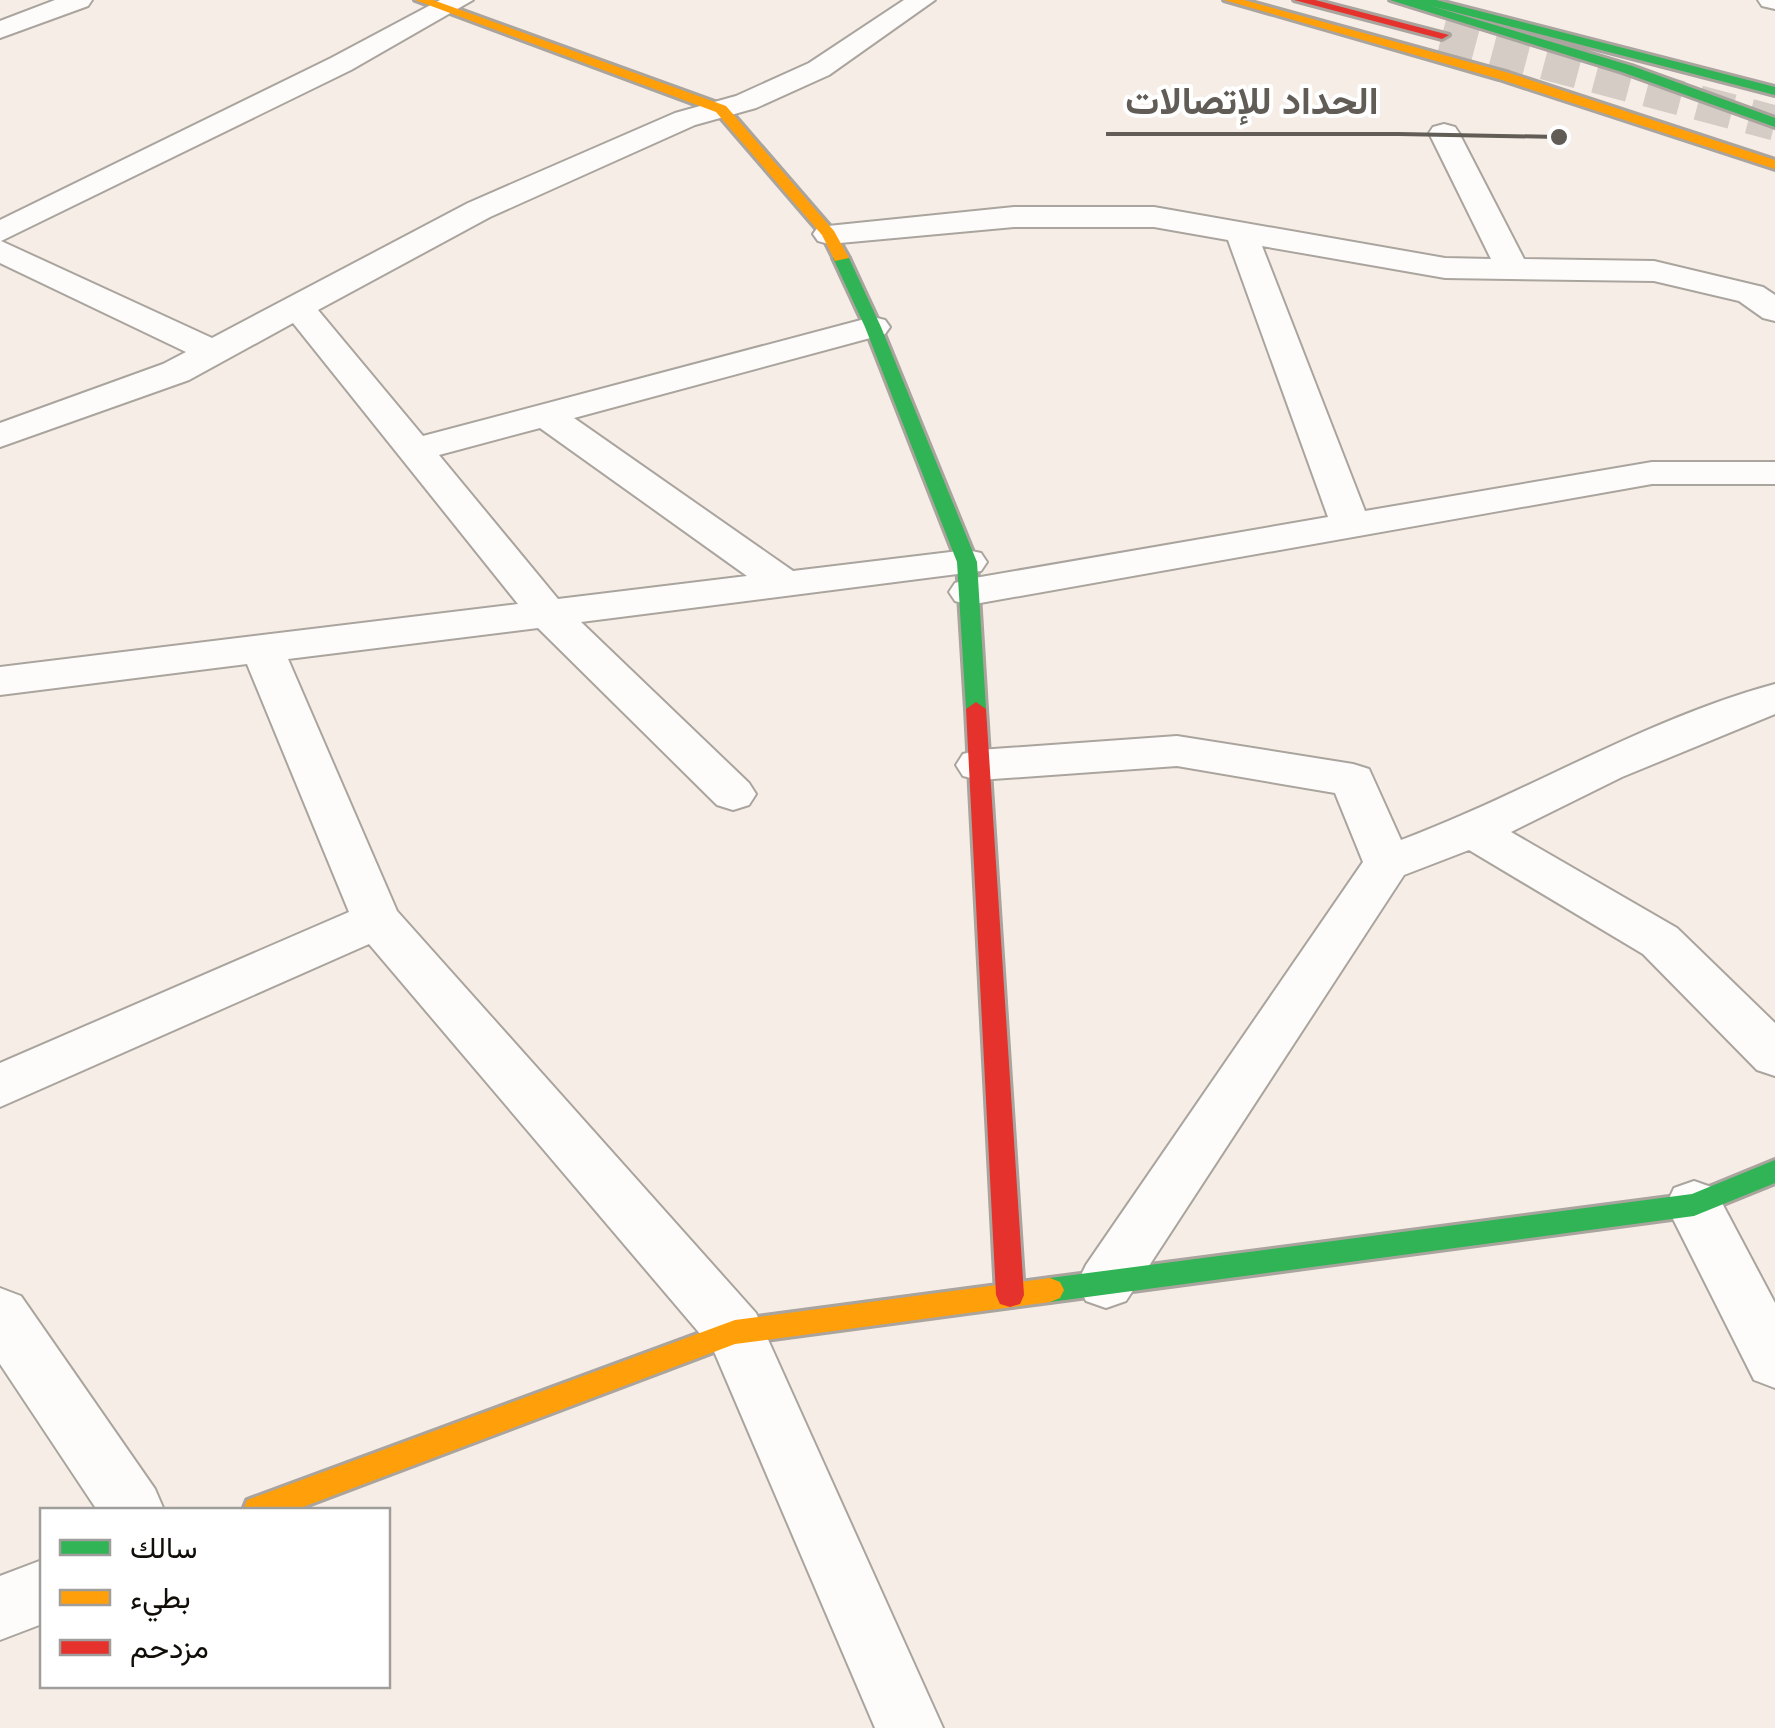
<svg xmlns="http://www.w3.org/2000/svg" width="1775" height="1728" viewBox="0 0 1775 1728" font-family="Mulish,Vazirmatn,sans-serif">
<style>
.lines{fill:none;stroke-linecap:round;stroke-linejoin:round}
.primary-tunnel{stroke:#d4ccc5;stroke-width:35;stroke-dasharray:35 18;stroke-linecap:butt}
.street-casing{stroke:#aaa49e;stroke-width:4}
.fast-casing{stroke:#aaa49e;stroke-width:6}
.slow-casing{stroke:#aaa49e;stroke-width:6}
.jam-casing{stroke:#aaa49e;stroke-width:6}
.street{fill:#fefcfb;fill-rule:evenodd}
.fast{fill:#30b455;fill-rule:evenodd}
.slow{fill:#ff9f0a;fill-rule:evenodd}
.jam{fill:#e5322d;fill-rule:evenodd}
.leader{fill:none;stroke:#615c56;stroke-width:4}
.callout-dot{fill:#615c56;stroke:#fff;stroke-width:4}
.callout-label{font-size:38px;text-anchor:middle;font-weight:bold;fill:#615c56;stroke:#fff;stroke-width:8;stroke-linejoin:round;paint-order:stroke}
</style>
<rect width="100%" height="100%" fill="#f6eee6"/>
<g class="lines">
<path class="primary-tunnel" d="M1442,35l333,88"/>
<defs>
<path id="street" d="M55,0h37l-4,6 -88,32v-17z
M440,0h33l-122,70 -350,171 211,97 256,-135 207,-90 61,-17 73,-33 95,-63h31l-106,75 -73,33 -61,17 -205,92 -172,93 105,126 438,-116 12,-3 12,3 5,7 -5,7 -311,84 219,153 174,-21 14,3 6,9 -6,9 -400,51 168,161 7,11 -7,11 -16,5 -16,-5 -179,-177 -250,31 109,252 359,402 187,415h-68l-162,-379 -344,-405 -369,163v-44l349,-151 -102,-248 -247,31v-28l518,-63 -225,-281 -104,57 -189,67v-24l163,-59 23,-12 -186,-89v-43l331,-162zM540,428l207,148 -189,23 -119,-144z
M1758,0h17v9l-13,-3z
M1444,124l11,3 4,6 65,126 130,2 109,26 12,8v26l-12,-3 -24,-17 -85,-20 -209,-3 -183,-32 103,265 287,-49h123v22h-123l-683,121 -14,-4 -6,-9 6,-9 14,-4 359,-62 -100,-277 -74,-13h-140l-185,17 -11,-3 -5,-7 5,-7 196,-20h140l291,51 46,1 -62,-126 4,-6z
M1775,684v30l-153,63 -111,55 166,96 98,95v53l-18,-6 -114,-116 -174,-104 -65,25 -278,426 -20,7 -20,-7 -9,-18 9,-18 277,-403 -28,-69 -158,-27 -198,14 -16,-4 -7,-11 7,-11 16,-4 198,-14 176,28 16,5 32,71c126,-47 244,-121 374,-156z
M1694,1181l20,7 61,115v85l-21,-8 -88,-175 8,-17z
M0,1288l21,8 134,193 9,21h-67l-97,-146z
M42,1560v64l-42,16v-64z"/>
<path id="fast" d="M1390,0h46l339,87v8l-344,-89 201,60 143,52v9l-153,-55z
M835,255l14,3 32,69 96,235 9,147 -3,5 -7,2 -10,-7 -9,-147 -92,-235 -32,-69z
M1775,1160v23l-81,33 -644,86 -10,-4 -4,-8 4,-8 10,-4 642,-84z"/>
<path id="slow" d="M415,0h18l293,106 108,125 15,27 -14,3 -13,-26 -106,-123z
M1224,0h20l265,73 266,87v9l-276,-90z
M1050,1278l10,4 4,8 -4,8 -10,4 -315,42 -440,166h-52l4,-10 11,-4 477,-176z"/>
<path id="jam" d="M1294,0h21l134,35 -7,4z
M976,702l10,7 38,586 -4,9 -10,3 -10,-3 -4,-9 -30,-586z"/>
</defs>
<use href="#street" class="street-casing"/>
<use href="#fast" class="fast-casing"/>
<use href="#slow" class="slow-casing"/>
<use href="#jam" class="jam-casing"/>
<use href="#street" class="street"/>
<use href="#fast" class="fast"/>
<use href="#slow" class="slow"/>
<use href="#jam" class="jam"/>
</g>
<path class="leader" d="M1559 137L1399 134H1106"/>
<circle class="callout-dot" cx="1559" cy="137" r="10"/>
<g class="callout-label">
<text x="1252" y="114">الحداد للإتصالات</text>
</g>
<rect x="40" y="1508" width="350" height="180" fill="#ffffff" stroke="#a09e9c" stroke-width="2.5"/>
<rect x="60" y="1540" width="50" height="15" fill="#30b455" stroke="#a09e9c" stroke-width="2.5"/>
<text x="130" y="1558" font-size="30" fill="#110d08">سالك</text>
<rect x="60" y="1590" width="50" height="15" fill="#ff9f0a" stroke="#a09e9c" stroke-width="2.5"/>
<text x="130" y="1608" font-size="30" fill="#110d08">بطيء</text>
<rect x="60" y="1640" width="50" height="15" fill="#e5322d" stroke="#a09e9c" stroke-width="2.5"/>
<text x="130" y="1658" font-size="30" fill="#110d08">مزدحم</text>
</svg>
